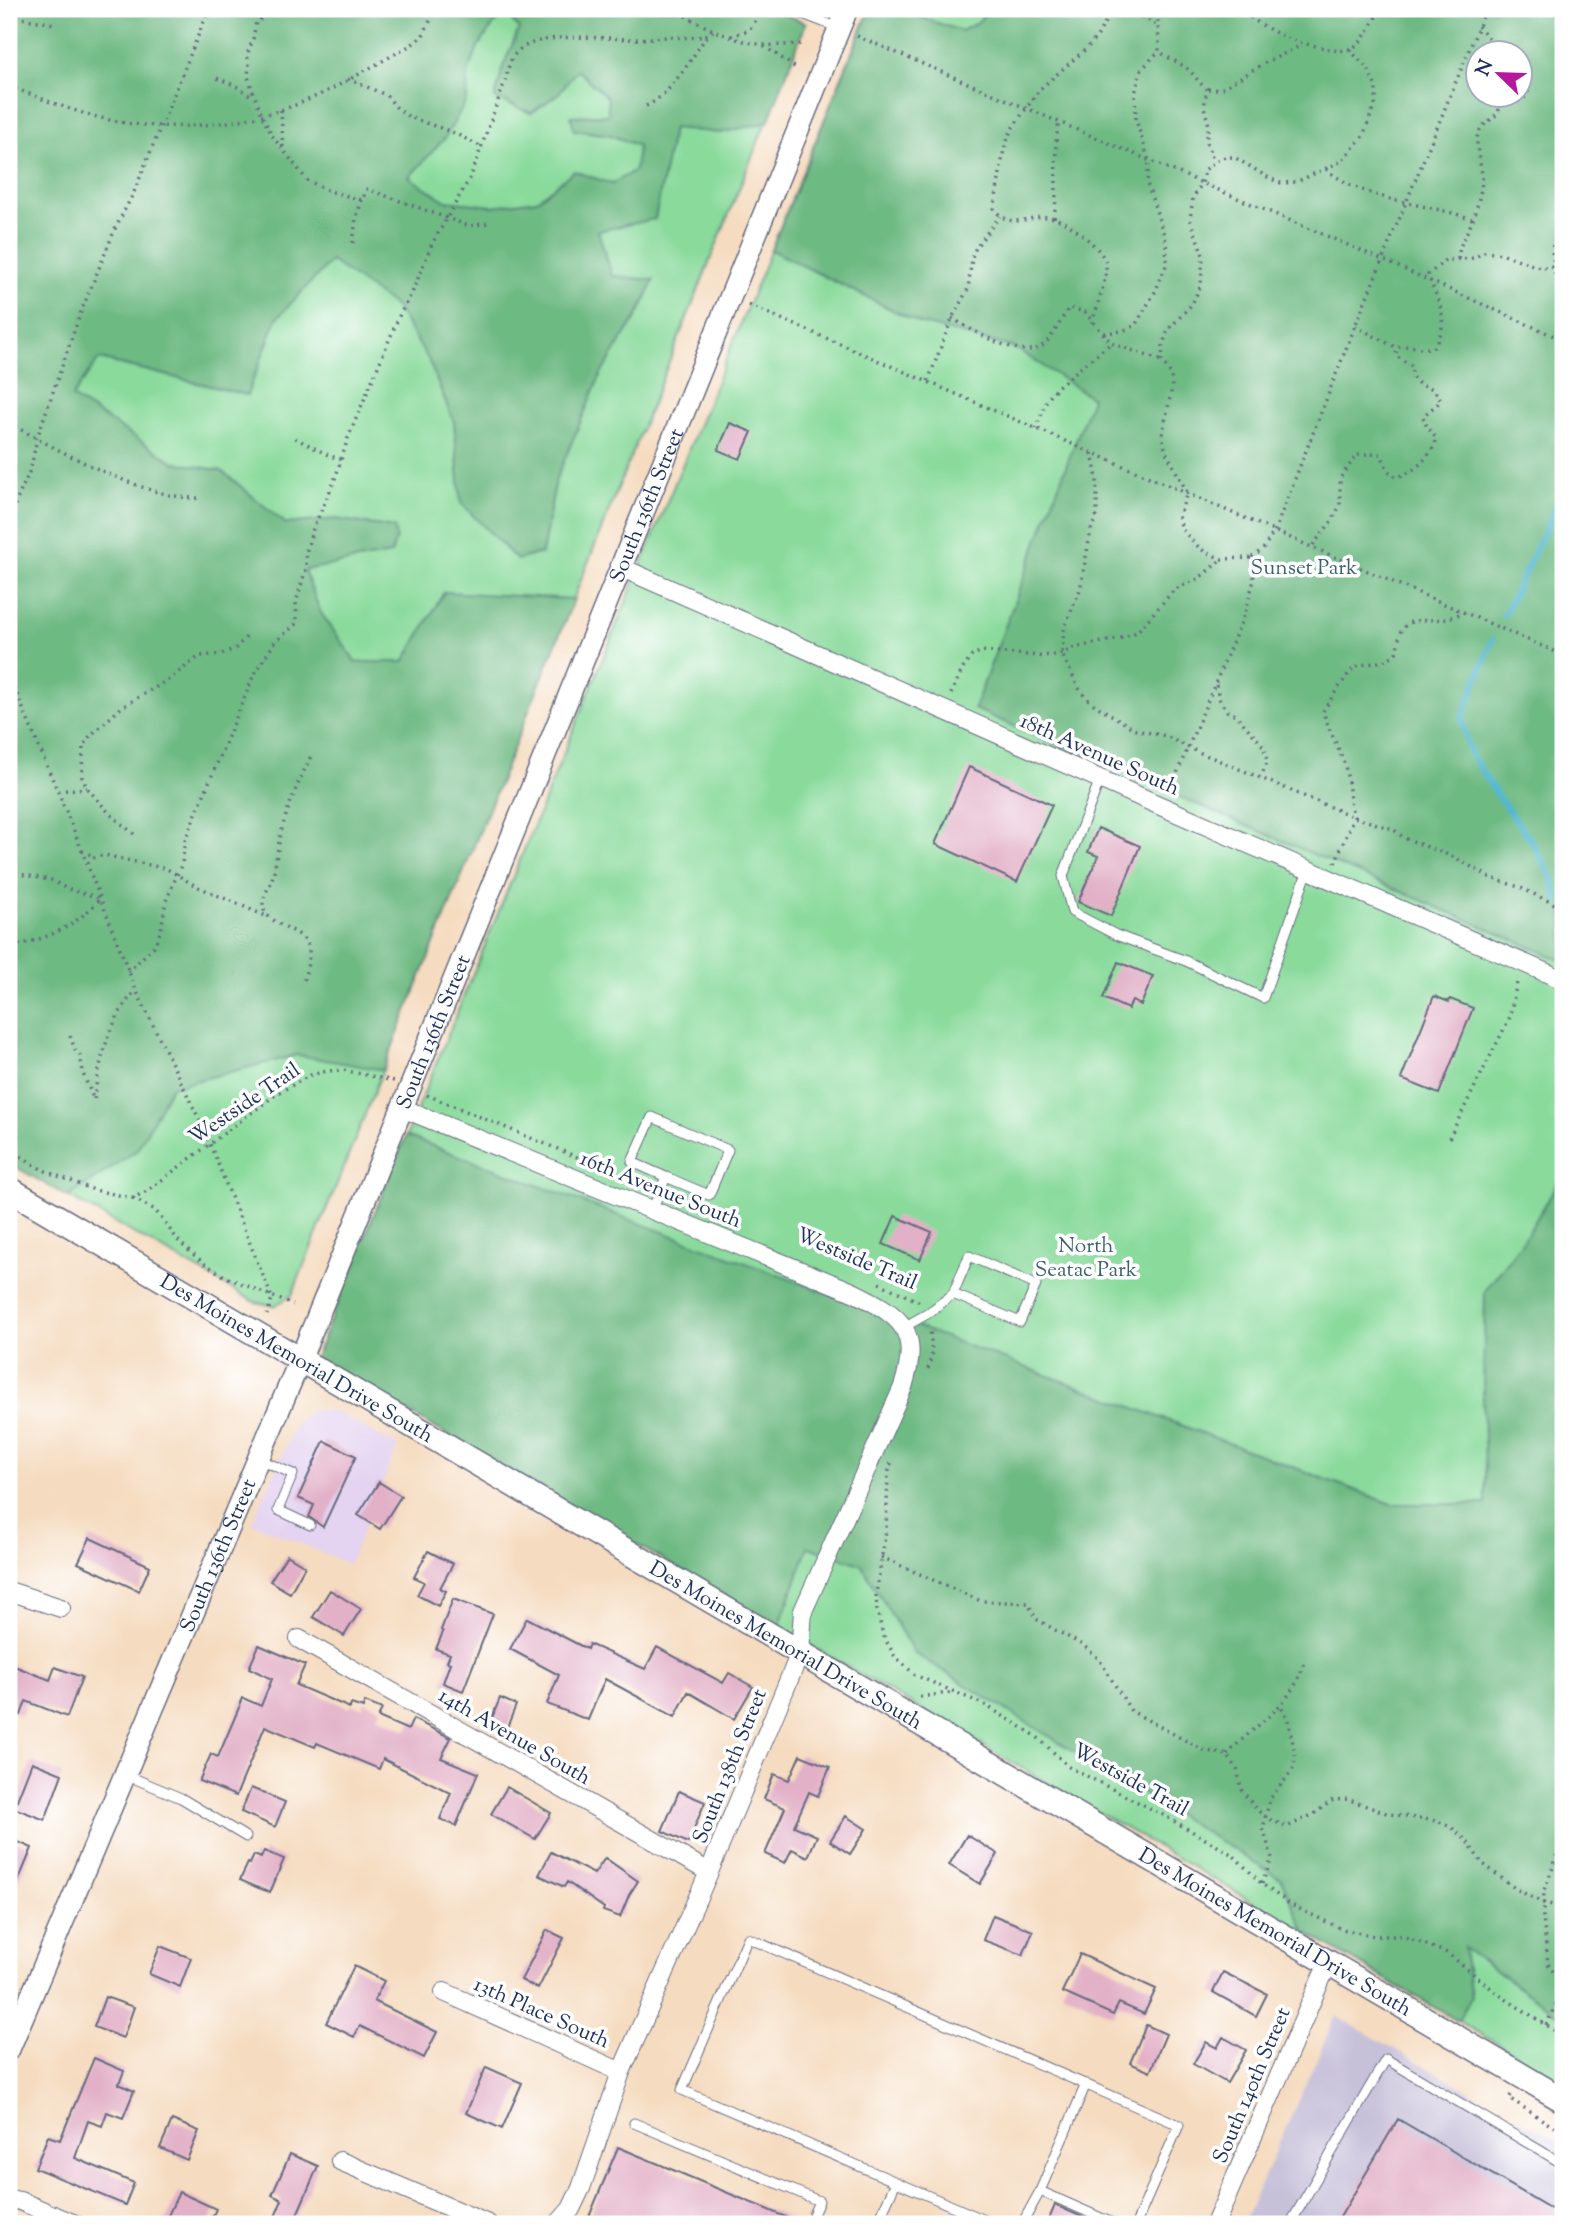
<svg xmlns="http://www.w3.org/2000/svg" width="1572" height="2233" viewBox="0 0 1572 2233" font-family="'Sorts Mill Goudy',serif">
<style>
.built{fill:#e4d3f1}
.industrial{fill:#c6c0d9}
.green{fill:#89da9b;stroke:#52847c;stroke-width:2}
.forest{fill:#6eba83;stroke:#447470;stroke-width:2;fill-rule:evenodd}
.lines{fill:none;stroke-linecap:round;stroke-linejoin:round}
.stream{stroke:#51b7cf;stroke-width:6}
.building{fill:#e2b0c7}
.service-casing{stroke:#676b80;stroke-width:11}
.minor-casing{stroke:#676b80;stroke-width:20}
.tertiary-casing{stroke:#676b80;stroke-width:24}
.secondary-casing{stroke:#676b80;stroke-width:27}
.path{stroke:#676b80;stroke-width:3.5;stroke-dasharray:2 5;stroke-linecap:butt}
.service{stroke:#fff;stroke-width:9}
.minor{stroke:#fff;stroke-width:18}
.tertiary{stroke:#fff;stroke-width:21}
.secondary{stroke:#fff;stroke-width:24}
.labels{text-anchor:middle;stroke-width:7;stroke-linejoin:round;paint-order:stroke}
.street-label{font-size:21px;fill:#1b2f5e;stroke:#fff}
.park-label{font-size:21px;fill:#3c6270;stroke:#fff}
</style>
<rect width="100%" height="100%" fill="#fff"/>
<filter id="ink" filterUnits="userSpaceOnUse"><feTurbulence type="fractalNoise" baseFrequency=".0143" numOctaves="2"/><feDisplacementMap in="SourceGraphic" scale="14" xChannelSelector="R" yChannelSelector="G"/><feConvolveMatrix kernelMatrix="1 2 1 2 8 2 1 2 1" color-interpolation-filters="sRGB"/></filter>
<filter id="wash" filterUnits="userSpaceOnUse"><feTurbulence type="fractalNoise" baseFrequency=".00686" numOctaves="4" result="noise"/><feDisplacementMap in="SourceGraphic" scale="28" xChannelSelector="R" yChannelSelector="G"/><feGaussianBlur stdDeviation="1.57" result="paint"/><feColorMatrix in="noise" values="0 0 0 0 0 0 0 0 0 0 0 0 0 0 0 0 0 1.4 0 .05"/><feComposite in="paint" operator="in"/></filter>
<g filter="url(#wash)">
<rect width="100%" height="100%" fill="#f5dbbf"/>
<path class="built" d="M314,1409l20,2 64,35 -49,118 -97,-41 45,-102z"/>
<path class="industrial" d="M1336,2016l227,128v80h-320z"/>
<path class="green" d="M9,9h763l34,14 -514,1272 -18,11 -19,-4 -246,-139z
M870,9h395l298,935v1138l-1248,-724z"/>
<path class="forest" d="M9,9h763l34,14 -38,99 -48,11 -47,-5 -18,91 -57,12 14,45 42,4 -15,33 -38,61 -45,105 -14,74 -25,7 -56,-57 -7,-81 -26,-63 -32,-52 -65,-46 -54,57 -30,77 -148,-36 -27,38 102,65 48,9 64,53 50,-5 58,9 2,10 -5,16 -87,16 17,43 35,49h48l40,-70 130,7 -191,471 -86,-15 -126,32 -34,63 -69,47 -59,-34zM503,11l16,18 -15,35 -9,34 36,15 27,-19 19,-24 31,28v17l-37,1 3,14 37,5 27,11 -3,24 -23,14 -38,-13 -37,29 -44,6 -47,-5 -37,-24 36,-39 22,-39 1,-27 10,-25z
M870,9h38l12,8 41,14 16,-8 12,-14h574v952l-589,-252 118,-311 -77,-50 -96,-25 -148,-73zM1478,52h42v42h-42z
M406,1136l986,368h94l-3,-101 2,-112 38,-50 40,-66v843l-99,-70 7,49 -13,24 -153,-89 -24,-53 -367,-226 -53,-89 -53,-17 -29,80 -464,-269z"/>
<g class="lines">
<path class="stream" d="M1504,615l59,-122
M1493,639l-31,79 8,35 29,45 32,42 22,40 5,21"/>
</g>
<g id="blocks">
<path class="building" d="M730,423l22,9 -12,27 -22,-9z
M969,767l83,38 -35,77 -82,-38z
M1098,828l42,18 -29,70 -33,-14 20,-46 -10,-4z
M1118,962l35,14 -12,29 -9,-4 -4,8 -25,-11z
M1434,996l15,6 1,-3 23,9 -34,86 -38,-15z
M895,1216l37,16 -12,28 -37,-16z
M324,1441l32,15 -33,71 -14,-10 5,-12 -16,-7z
M379,1482l22,14 -21,33 -22,-14z
M90,1538l60,28 -11,25 -61,-28z
M428,1551l25,13 -13,24 6,3 -8,15 -21,-11 7,-13 -10,-5z
M287,1555l18,11 -15,27 -20,-12z
M330,1590l31,19 -17,27 -31,-19z
M453,1599l40,15 -30,77 -20,-8 7,-20 -3,-1 3,-8 -14,-5 7,-17 -2,-2z
M527,1618l60,31 2,-5 56,25 12,-22 66,36 6,-10 24,14 -19,32 -46,-27 -13,25 -70,-38 -17,41 -41,-16 12,-29 -49,-26z
M259,1645l46,20 -9,20 54,23 1,-4 12,4 2,-6 17,7 -4,8 30,13 5,-11 38,19 -10,20 37,15 -22,53 -16,-7 11,-26 -68,-34 -4,10 -62,-26 -2,4 -50,-21 -29,70 -37,-15 12,-27 7,3 25,-59 18,8 11,-27 -23,-11z
M9,1664l41,16 5,-13 27,10 -15,40 -41,-16 -5,14 -12,-5z
M500,1698l16,7 -10,25 -16,-7z
M800,1755l30,12 -12,29 -9,-4 -15,34 23,10 -9,21 -16,-8 -7,14 -20,-9 20,-46 -21,-9 10,-25 15,6z
M32,1762l30,12 -17,46 -31,-12z
M507,1787l44,26 -16,26 -44,-25z
M251,1788l34,14 -10,25 -34,-15z
M679,1791l26,11 -17,41 -26,-12z
M846,1816l20,13 -16,25 -20,-13z
M967,1835l31,19 -18,30 -31,-19z
M9,1838l23,10 -23,55z
M264,1851l20,8 -14,34 -30,-13 8,-17 2,1 4,-9 7,3z
M551,1852l43,22 11,-16 33,23 -9,14 -9,22 -17,-6 1,-3 -37,-26 -3,5 -25,-12z
M993,1915l40,16 -10,24 -40,-15z
M547,1930l17,8 -26,51 -17,-9z
M160,1946l31,12 -11,29 -31,-13z
M1080,1954l76,35 -12,25 -25,-11 -6,12 -51,-23z
M354,1966l30,15 -10,20 63,31 -13,26 -64,-32 -6,11 -28,-14z
M1223,1972l44,22 -11,22 -43,-24z
M105,1997l29,10 -11,31 -29,-11z
M1146,2025l20,9 -16,38 -20,-9z
M1223,2037l23,13 -19,33 -34,-19 13,-22 11,6z
M94,2058l30,13 -5,13 15,7 -11,27 -16,-6 -5,14 -14,-5 -13,37 59,25 -9,22 -90,-37 13,-32 12,4z
M486,2067l36,16 -20,46 -36,-16z
M1398,2119l165,97v8h-227z
M172,2120l27,11 -12,29 -27,-12z
M618,2147l184,77h-216z
M290,2154l28,12 -25,58h-21l10,-24 -10,-5z
M179,2192l37,17 -7,15h-45z
M1055,2205l43,19h-51z"/>
</g>
</g>
<g filter="url(#ink)">
<use href="#blocks" fill-opacity="0" stroke="#676b80" stroke-width="2"/>
<g class="lines">
<defs>
<path id="service" d="M790,9l49,19
M1100,779l-37,97 9,36 44,23 70,26 77,37 45,-128
M652,1210l14,-33 43,18 19,-45 -76,-33 -20,45 34,15
M904,1327l23,-13 26,-20 16,-38 67,29 -16,37 -67,-28
M259,1459l34,15 -15,36 32,15
M126,1775l55,23 65,39
M634,2123l185,78 -10,23
M1040,2191l75,33
M877,2224l19,-42
M994,2224l-312,-134 66,-152 431,187 -43,99
M1022,2224l18,-33 46,-107
M1290,2224l96,-165 177,105"/>
<path id="minor" d="M620,567l543,240 400,173
M402,1108l451,184c49,24 68,38 50,95l-100,224 -3,42 -91,219 -88,200 -40,116 -10,21 -13,15
M9,1591l52,17
M299,1639l410,233
M444,1992l177,80
M340,2161l148,63
M9,2199l11,2 55,23
M1215,2224l113,-261"/>
<g id="tertiary">
<path id="s1" d="M9,2049l291,-689 547,-1351"/>
</g>
<g id="secondary">
<path id="s2" d="M9,1189l1554,911"/>
</g>
</defs>
<use href="#service" class="service-casing"/>
<use href="#minor" class="minor-casing"/>
<use href="#tertiary" class="tertiary-casing"/>
<use href="#secondary" class="secondary-casing"/>
<path class="path" d="M270,9l-4,7 -10,6 -3,17 -6,16 2,8 -1,14 14,39 11,21 34,43 22,11 33,9 5,-11 102,37 19,-3
M673,9c28,16 59,33 93,36 12,1 26,-1 39,-1
M1130,9l27,17
M1165,9l-7,8 1,34c9,8 23,12 31,20 6,6 9,12 17,18l-3,18 5,18 -3,15 8,22
M1239,9c23,18 48,32 77,37 16,3 26,9 41,-1 6,-4 20,-29 23,-36
M1542,9l21,8
M9,16l46,8
M526,18l4,-9
M1478,26l22,24 6,2
M731,36l18,-6 15,-21
M857,36l526,224 180,80
M764,46l32,22
M217,78l19,8 17,11
M348,79l38,16 10,12 13,10 43,15 30,15
M9,86c36,14 72,29 111,36 54,10 127,2 178,-18 36,-14 78,-40 113,-59l11,-8 14,-28
M1208,89h13l42,-25 39,-19
M1507,94l4,6 9,1c14,-9 9,-21 0,-33
M646,106c25,-11 45,-48 61,-70
M281,110l2,40
M1326,169c41,34 98,33 146,50
M1054,218c5,-32 -2,-64 5,-95
M353,243l3,-25 6,-18
M1458,259c2,-17 6,-20 13,-35 5,-12 9,-28 11,-42 1,-14 -8,-36 -4,-48 6,-17 29,-14 19,-40
M1551,267l3,-4c-3,-13 -3,-22 9,-29
M749,305l814,350
M952,318c17,11 66,40 87,30 13,-7 21,-28 30,-40l16,4 26,31 51,18
M1092,323c4,-14 16,-47 14,-59 -2,-15 -37,-42 -52,-46 -23,-6 -41,15 -60,-9l10,-60 7,-19 29,-41 47,-41 11,-13 14,-26
M1355,326l42,22
M1104,333l18,-2 13,-5 20,-34 12,-29 -1,-22 -19,-58 2,-22 -13,-41 -1,-26 6,-24 18,-19
M928,381l24,-63 16,-29 4,-32 4,-10 24,-31
M9,423c47,26 138,77 190,75
M1036,429l10,-27 11,-15 54,-44
M295,438l35,18 11,3
M1092,453l5,25v37l-6,15 -11,60 -16,38 -2,26 16,33 7,10 10,8 41,25 30,6 23,12 165,69 39,12 11,9 50,19 37,21 28,9 44,21
M9,518l22,-50 6,-30 42,-121 36,-88 19,-37 75,-183
M1313,545l19,-24 8,-16v-27l17,-23 24,-1 7,17 8,6c16,-2 38,-23 40,-39l-9,-11 -4,-10c5,-7 12,-9 18,-17 -6,-9 -9,-14 -20,-14l-9,-9v-11l-16,-10 1,-8c11,-5 23,2 36,0 19,-27 5,-46 -5,-73l17,-15 29,-2 10,-6 20,2 31,12 12,2 4,-1 3,6 9,5
M1251,558l-29,1 -17,-7 -11,-9 -12,-14 -3,-11 8,-26 -21,-40 -4,-16 10,-48 -1,-14 -9,-13 1,-17 5,-14 24,-26 9,-19 2,-30 -13,-36 3,-21 9,-15 3,-13 9,-8 11,-5h9l35,21 12,5 15,-1 46,-21 21,-25 13,-34v-15l-8,-18 -19,-20
M9,675l66,158 61,157 67,137 69,171 -5,17
M1216,685l4,16 7,10 10,5 27,31 3,15 -6,15
M951,694l11,-24 10,-14 9,-5 59,5 22,-2 11,-6 49,-10 15,-6 38,-43 23,-10 24,-20
M58,791l29,-3
M1169,792l76,-179 9,-33 -3,-22 12,-9 12,-19 80,-204 131,-317
M134,834l-24,-20 -23,-26 -5,-11 1,-31 7,-10 32,-29 46,-27 32,-24 22,-2 14,-6 13,-14
M82,851l13,6
M88,863l7,-6 9,-2 63,14 29,17 72,31
M1335,863l19,-46c-6,-18 -4,-36 -10,-54 -6,-18 -16,-34 -21,-52 6,-9 24,-37 30,-42 12,-9 25,-1 43,-16l5,-23 5,-5 7,-4 34,-2 18,-7
M9,872l42,8 16,9 33,9c-23,29 -56,42 -91,49
M128,972l26,-26 7,-16 5,-29 16,-38 3,-23 68,-163 21,-34 23,-20 -1,-21 10,-33v-16l6,-22 22,-49 14,-44 52,-124 12,-21 20,-49 39,-68 35,-98c2,-8 3,-18 10,-25 21,-23 88,-14 117,-14 13,0 25,-2 38,-2 15,0 30,3 42,-6
M304,980c2,-9 5,-18 5,-27 1,-24 -37,-25 -45,-43 -4,-11 5,-21 8,-31 4,-13 5,-28 8,-42 7,-30 18,-54 31,-81
M70,1036l5,14 5,6 4,20 10,24c5,-39 15,-80 42,-110
M427,1095l167,69
M1449,1138l60,-119 9,-41
M9,1149l34,21 51,20 39,8 14,-7 131,-98 33,-18 16,-4 16,-1 51,11
M133,1198l22,12 26,34 24,20 21,13 67,28
M879,1283l41,19
M928,1369l4,-15 -2,-26
M891,1463l-3,11 -2,56 -10,64 1,16 6,25 11,20 21,20 70,30 51,31 33,31 96,49 68,39 29,29 29,21 51,24 32,7h29l44,17 54,43 62,40
M881,1557l100,44 47,2 8,16 48,27 15,13 32,52 72,39 24,5 10,13 4,21 15,20 11,9 20,9 27,-13 19,-14 14,-1 42,15 48,7 14,6 15,13 16,23 34,26 27,14 20,4
M920,1697l34,-5
M1227,1755c28,-32 64,-47 77,-91
M1563,1842l-19,48 -1,27 5,47 15,21
M1262,1884l10,-26 -9,-30 7,-29 24,-31 1,-14 -7,-35 -7,-13
M1546,2025l17,-35
M1511,2095l-2,3 54,35"/>
<use href="#service" class="service"/>
<use href="#minor" class="minor"/>
<use href="#tertiary" class="tertiary"/>
<use href="#secondary" class="secondary"/>
</g>
</g>
<g class="labels">
<g class="street-label">
<text dy="7" stroke="none"><textPath href="#s1" startOffset="1670">South 136th Street</textPath></text>
<text transform="translate(1100 754) rotate(24)" y="7">18th Avenue South</text>
<text dy="7" stroke="none"><textPath href="#s1" startOffset="1102">South 136th Street</textPath></text>
<text transform="translate(244 1103) rotate(-34)" y="7">Westside Trail</text>
<text transform="translate(661 1189) rotate(22)" y="7">16th Avenue South</text>
<text transform="translate(857 1258) rotate(23)" y="7">Westside Trail</text>
<text dy="7" stroke="none"><textPath href="#s2" startOffset="334">Des Moines Memorial Drive South</textPath></text>
<text dy="7" stroke="none"><textPath href="#s1" startOffset="536">South 136th Street</textPath></text>
<text dy="7" stroke="none"><textPath href="#s2" startOffset="901">Des Moines Memorial Drive South</textPath></text>
<text transform="translate(515 1736) rotate(30)" y="7">14th Avenue South</text>
<text transform="translate(729 1766) rotate(-68)" y="7">South 138th Street</text>
<text transform="translate(1131 1779) rotate(29)" y="7">Westside Trail</text>
<text dy="7" stroke="none"><textPath href="#s2" startOffset="1468">Des Moines Memorial Drive South</textPath></text>
<text transform="translate(542 2012) rotate(24)" y="7">13th Place South</text>
<text transform="translate(1251 2085) rotate(-67)" y="7">South 140th Street</text>
</g>
<g class="park-label">
<text x="1304" y="574">Sunset Park</text>
<text x="1086" y="1252">North<tspan x="1086" dy="24">Seatac Park</tspan></text>
</g>
</g>
<rect width="1572" height="2233" fill="none" stroke="#fff" stroke-width="35"/>
<g transform="translate(1499 74) rotate(293)"><circle r="33" fill="#ffffff" stroke="#a4acbf" stroke-width="2"/>
<path d="M0-5L12 26L0 18L-12 26Z" fill="#b5179e"/>
<text y="-10" font-size="19" font-weight="bold" text-anchor="middle" fill="#1b2f5e">N</text>
</g>
</svg>
